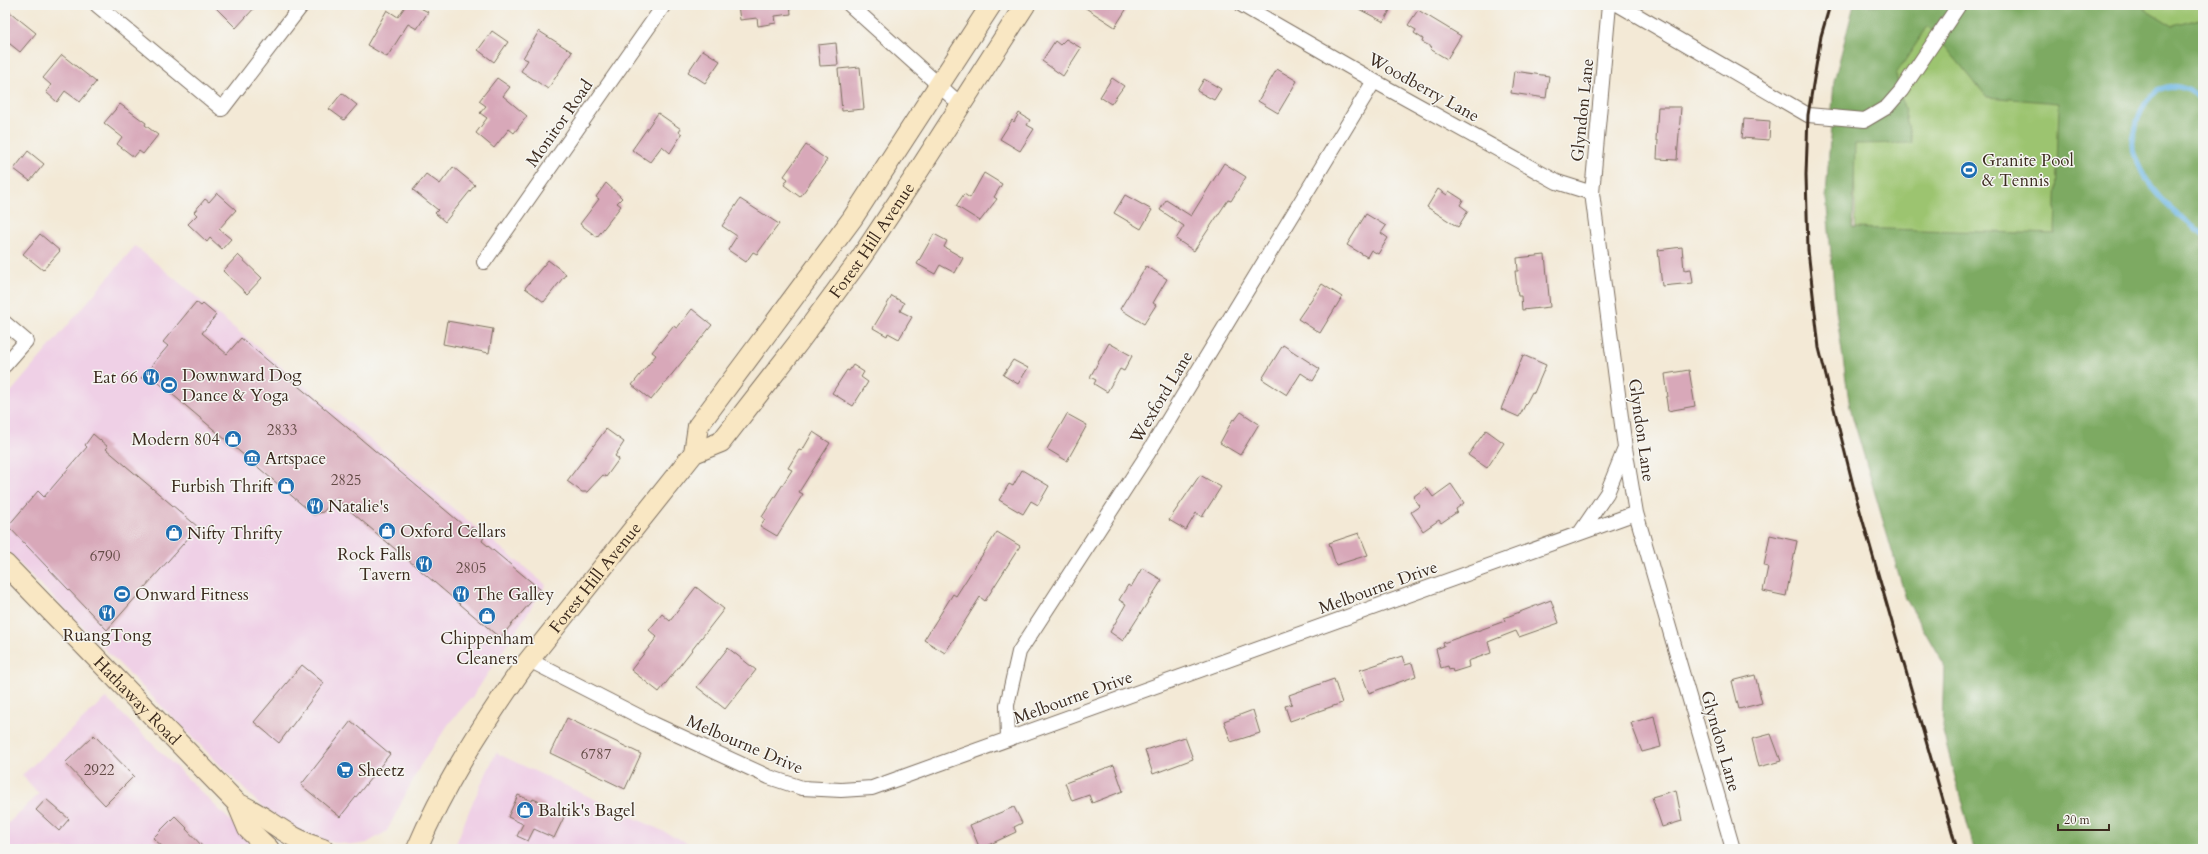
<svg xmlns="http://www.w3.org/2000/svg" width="2208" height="854" viewBox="0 0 2208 854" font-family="Cardo,serif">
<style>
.built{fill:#efd0e6}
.green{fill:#9cc470;stroke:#6c7747}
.forest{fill:#7daa62;stroke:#5c6a40;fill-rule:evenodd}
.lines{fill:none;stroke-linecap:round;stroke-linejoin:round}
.stream{stroke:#6ab5e3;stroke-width:5}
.building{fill:#d8a8b9}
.street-casing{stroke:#7b6d5e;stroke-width:16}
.secondary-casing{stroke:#7b6d5e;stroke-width:22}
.street{stroke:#fff;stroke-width:14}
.secondary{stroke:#f9e7c3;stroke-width:20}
.rail{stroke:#3b2a1e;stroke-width:3}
.labels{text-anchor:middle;stroke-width:3;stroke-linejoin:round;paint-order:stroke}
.number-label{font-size:15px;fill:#624a45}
.street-label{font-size:17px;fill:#3b2a1e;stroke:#f6f6f2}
.poi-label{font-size:17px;fill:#3b2a1e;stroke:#f6f6f2;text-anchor:start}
</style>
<rect width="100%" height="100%" fill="#f6f6f2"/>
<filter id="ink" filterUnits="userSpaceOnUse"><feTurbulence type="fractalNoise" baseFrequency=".025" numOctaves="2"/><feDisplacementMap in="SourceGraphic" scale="8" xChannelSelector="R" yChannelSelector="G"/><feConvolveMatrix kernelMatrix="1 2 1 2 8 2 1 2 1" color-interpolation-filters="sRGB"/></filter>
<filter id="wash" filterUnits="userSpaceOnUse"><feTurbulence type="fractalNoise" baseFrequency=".012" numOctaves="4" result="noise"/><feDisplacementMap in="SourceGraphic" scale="16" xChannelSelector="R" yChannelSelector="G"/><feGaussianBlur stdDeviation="0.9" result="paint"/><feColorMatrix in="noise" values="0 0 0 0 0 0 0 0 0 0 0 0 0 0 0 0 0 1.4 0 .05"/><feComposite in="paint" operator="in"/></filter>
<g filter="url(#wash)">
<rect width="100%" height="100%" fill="#f3e9d6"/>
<path class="built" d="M135,246l411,339 -73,111 -23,26 -30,44 -33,65 -20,12 -12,2 -30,-4 -21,-5 -46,-33 -253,-254v-150z
M106,698l153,151h-254v-23l34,-32 -17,-19z
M496,753l205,96h-247l17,-43z"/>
<path class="green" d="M1872,5h331v29l-122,215 -225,-1 -4,-179z"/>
<path class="forest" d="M1854,5h289l4,5 26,16 30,-8v831h-229l-32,-121 2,-63 -38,-66 -56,-191 -14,-98 -10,-114 8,-115zM1928,26l59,71 72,6 -4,131 -202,-6 2,-84 57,-1 -16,-69z"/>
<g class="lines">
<path class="stream" d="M2203,104c-4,-4 -10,-12 -15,-14 -31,-14 -49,16 -53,41 -1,5 -3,11 -2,15 0,9 5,18 9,26 16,29 35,43 61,62"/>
</g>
<g id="blocks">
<path class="building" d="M213,5h44l-21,23z
M406,5h9l13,7 -11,17 -9,-5 -21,33 -20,-12 20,-35 11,7z
M738,5h52l1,9 -16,2 1,7 -18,3 -1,-8 -17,2z
M1081,5h48l-14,22z
M1351,5h30l9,5 -6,12z
M5,8l31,25 -16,19 -15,-12z
M1418,10l43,26 -14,23 -17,-10 2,-2 -10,-5 1,-3 -9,-6 2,-3 -8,-5z
M492,31l16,11 -14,20 -16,-12z
M539,31l33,21 -24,37 -27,-18 7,-11 -5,-2z
M1066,39l15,9 -18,28 -21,-15 13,-20 5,4z
M836,43l2,22 -18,1 -2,-21z
M703,50l17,11 -15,22 -17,-11z
M62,55l34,27 -16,20 -15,-11 -8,11 -11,-10 5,-7 -8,-7z
M860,67l4,42 -22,2 -4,-42z
M1277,69l20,12 -19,32 -20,-12z
M1514,71l35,5 -3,22 -35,-5z
M497,78l13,9 -7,9 24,20 -13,17 -5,-4 -15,19 -18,-15 11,-15 -7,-5 6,-7 -7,-5z
M1112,78l12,8 -13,18 -11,-7z
M1204,79l17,10 -7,11 -17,-9z
M342,93l15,12 -13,15 -15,-11z
M120,104l26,19 -1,2 13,10 -15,19 -4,-3 -5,6 -17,-13 5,-7 -18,-14z
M1658,107h23l-4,53 -20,-1 1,-19h-2z
M658,113l23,16 -2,3 3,2 -12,19 -8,-7 -12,16 -18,-12z
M1019,113l11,7 -3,5 7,4 -14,22 -20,-12 12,-19 2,2z
M1744,119l26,2 -1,19 -27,-2z
M806,145l21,15 -27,37 -16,-12 4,-6 -4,-3z
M28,151l16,13 -14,17 -16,-12z
M1224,163l22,14 -15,24 -3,-1 -34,51 -18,-12 8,-13 -24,-16 6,-10 25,16z
M453,167l22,18 -30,37 -10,-9 3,-3 -25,-20 13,-16 14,10z
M984,173l18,11 -8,13 3,2 -17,22 -24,-15 8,-12 6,4z
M606,183l16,15 -5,5 4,3 -24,31 -17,-13 19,-25 -3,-2z
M1438,189l9,6 2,-4 14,9 -3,5 8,6 -10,16 -31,-20z
M217,193l19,17 -17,19 12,10 -9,10 -12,-11 -3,4 -19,-18 9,-9 -3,-3 11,-13 4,3z
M1125,195l27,15 -11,19 -27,-16z
M740,199l39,25 -22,30 -4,-2 -7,10 -18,-12 9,-14 -15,-10z
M1366,214l20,12 -5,7 7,5 -10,16 -7,-4 -4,7 -20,-12z
M40,234l20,17 -17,19 -20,-16z
M934,234l13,7 -3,6 19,11 -8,15 -15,-8 -5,9 -18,-10z
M1682,247l2,23 7,-1 2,14 -31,3 -4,-36z
M238,255l24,23 -15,16 -24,-23z
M1545,255l5,52 -28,3 -1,-14h-3l-3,-25h3l-1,-13z
M548,260l18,14 -22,28 -19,-14z
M1146,266l21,13 -14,24 3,2 -12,19 -24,-15z
M1322,284l20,13 -22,36 -22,-14z
M892,296l12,7 -4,8 12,6 -13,22 -11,-6 -1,3 -14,-8z
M196,302l5,4 2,-2 13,11 -14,18 25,21 14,-16 228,192 3,-3 12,10 -2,4 59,49 -41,48 -165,-140 -12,14 -10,2 -154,-131 -18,-5 27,-32 -5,-4z
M692,309l20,16 -61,75 -19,-15 24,-30 -4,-3 21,-26 4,2z
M447,321l46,8 -4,24 -46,-9z
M1109,343l23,13 -8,15 -4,-2 -13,23 -13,-8 2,-4 -6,-3z
M1283,345l37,24 -7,12 -12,-8 -14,22 -25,-16z
M1523,355l23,10 -12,28 -2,-1 -13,25 -18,-8z
M1013,360l15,8 -10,16 -15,-9z
M853,365l11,7 -3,5 7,5 -15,24 -21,-13 15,-23 2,1z
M1689,370l6,36 -27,5 -2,-14h2l-3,-23z
M1241,412l18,12 -19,31 -20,-12 13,-24 2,1z
M1067,414l20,11 -20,36 -20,-12z
M606,429l18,13 -9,14 4,3 -13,18 -3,-2 -16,17h-5l-15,-11z
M1486,430l18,13 -17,25 -19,-13z
M813,432l17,11 -31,49 4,2 -26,42 -17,-10 5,-7 -3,-2 30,-47 -4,-2 11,-18 3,1z
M93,434l15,13 -2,2 92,78 -91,103 -99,-104 30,-35 6,6 43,-50 -2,-2z
M1022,470l27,16 -11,19 -7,-4 -8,13 -24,-14 10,-16 4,2z
M1200,475l21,12 -19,30 -6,-4 -10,17 -17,-10z
M1451,484l13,19 -8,6 1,3 -16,11 -2,-3 -16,11 -12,-19 9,-6 -7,-9 13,-10 7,10z
M997,532l23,14 -35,55 -5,-4 -35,56 -21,-13 29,-46 3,2z
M1359,533l9,22 -32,10 -7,-22z
M1770,535l27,6 -11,55 -23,-5 5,-24 -4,-1z
M1142,568l20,12 -39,61 -13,-9 16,-28 -7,-4 9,-15 3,2z
M696,587l28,22 -65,83 -28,-22 26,-33 -8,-7 13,-16 8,7z
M1551,600l8,23 -40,14 -3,-6 -28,11 3,11 -23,8 1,6 -16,5 -1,-3 -3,1 -1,-4 -7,2 -5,-19 8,-3 -1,-3 62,-22 -1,-3z
M728,648l28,22 -31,39 -28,-22z
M1402,656l3,9 7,-2 4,13 -47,17 -9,-23z
M302,665l22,18 -45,60 -25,-21z
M1755,675l7,28 -23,6 -7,-28z
M1334,679l8,24 -52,18 -5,-15 7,-2 -3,-9z
M1253,710l7,23 -29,9 -7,-21z
M1654,716l7,31 -19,5 -11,-29z
M567,718l74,36 -16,35 -75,-36z
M351,721l39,33 -50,63 -39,-32z
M1771,734l10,27 -22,6 -7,-28z
M94,735l40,41 -29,29 -40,-42z
M1185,737l8,22 -40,15 -8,-24z
M1114,765l9,26 -31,12 -3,-8 -17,6 -7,-18z
M1676,790l6,31 -20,6 -10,-30z
M518,795l14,6 1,-2 12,5 -2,4 21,9 -10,21 -20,-9 -6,12 -11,-5 6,-12 -15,-7z
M46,799l23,20 -10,12 -23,-21z
M1014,807l8,16 -8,4 2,5 -36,17 -10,-24z
M175,816l12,12 -1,1 19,20h-40l-12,-11z"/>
</g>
</g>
<g filter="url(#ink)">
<use href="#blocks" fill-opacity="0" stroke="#7b6d5e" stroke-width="1"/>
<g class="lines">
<defs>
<path id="street" d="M97,5l125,104 80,-104
M850,5l111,100
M1242,5l132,76 183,101 35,11
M1609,5l-17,188 33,255 11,65 97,336
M1619,5l189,110 57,5 22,-13 14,-16 58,-86
M484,262l180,-257
M5,323l21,18 -21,24
M1580,533l27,-40 17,-42
M529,660l125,64 115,53 33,11 39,2 31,-2 764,-275
M1008,739l-1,-34 12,-53 128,-197 227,-374"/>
<g id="secondary">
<path d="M694,453l4,-27 154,-207 139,-214"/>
<path id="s1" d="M5,564l232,239 11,26 21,20"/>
<path d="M237,803c32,14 50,36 86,46"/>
<path id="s2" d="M417,849c27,-64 64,-122 104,-179l173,-217 27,-11 77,-99 62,-84 54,-81 111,-173"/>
</g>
</defs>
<use href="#street" class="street-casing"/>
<use href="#secondary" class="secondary-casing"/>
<use href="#street" class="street"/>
<use href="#secondary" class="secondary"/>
<path class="rail" d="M1830,5l-9,31 -13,79 -2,60 2,75 11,98 37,149 101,352"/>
</g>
</g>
<defs>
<symbol id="stadium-disc" viewBox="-11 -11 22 22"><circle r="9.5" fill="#1f6fb2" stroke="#f6f6f2"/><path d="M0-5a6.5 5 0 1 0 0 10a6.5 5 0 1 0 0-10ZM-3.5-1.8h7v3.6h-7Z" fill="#fff"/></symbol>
<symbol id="restaurant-disc" viewBox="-11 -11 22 22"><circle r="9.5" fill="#1f6fb2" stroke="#f6f6f2"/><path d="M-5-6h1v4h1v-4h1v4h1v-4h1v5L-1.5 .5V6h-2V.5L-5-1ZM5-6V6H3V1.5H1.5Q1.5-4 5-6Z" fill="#fff"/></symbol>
<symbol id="shop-disc" viewBox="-11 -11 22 22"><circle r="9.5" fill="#1f6fb2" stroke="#f6f6f2"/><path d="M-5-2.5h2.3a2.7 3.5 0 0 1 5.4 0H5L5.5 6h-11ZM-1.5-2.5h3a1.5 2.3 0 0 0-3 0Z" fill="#fff"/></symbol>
<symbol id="museum-disc" viewBox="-11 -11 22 22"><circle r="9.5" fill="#1f6fb2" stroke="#f6f6f2"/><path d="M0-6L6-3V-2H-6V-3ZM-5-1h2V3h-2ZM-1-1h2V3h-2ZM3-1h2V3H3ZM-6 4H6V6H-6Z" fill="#fff"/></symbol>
<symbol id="supermarket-disc" viewBox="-11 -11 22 22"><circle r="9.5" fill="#1f6fb2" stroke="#f6f6f2"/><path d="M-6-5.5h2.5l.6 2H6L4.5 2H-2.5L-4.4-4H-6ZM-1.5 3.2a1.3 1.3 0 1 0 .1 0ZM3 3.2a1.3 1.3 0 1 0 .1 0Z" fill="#fff"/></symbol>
</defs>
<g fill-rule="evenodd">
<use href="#stadium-disc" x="1959" y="160" width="20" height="20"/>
<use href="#restaurant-disc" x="141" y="367" width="20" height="20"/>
<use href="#stadium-disc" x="159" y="375" width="20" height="20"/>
<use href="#shop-disc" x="223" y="429" width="20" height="20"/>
<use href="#museum-disc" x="242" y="448" width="20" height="20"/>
<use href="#shop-disc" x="276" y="476" width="20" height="20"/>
<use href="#restaurant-disc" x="305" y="496" width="20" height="20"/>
<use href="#shop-disc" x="377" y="521" width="20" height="20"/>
<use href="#shop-disc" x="164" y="523" width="20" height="20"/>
<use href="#restaurant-disc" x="414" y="554" width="20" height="20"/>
<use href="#stadium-disc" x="112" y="584" width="20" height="20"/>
<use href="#restaurant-disc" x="451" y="584" width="20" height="20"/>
<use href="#restaurant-disc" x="97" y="603" width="20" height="20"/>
<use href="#shop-disc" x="477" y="606" width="20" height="20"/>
<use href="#supermarket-disc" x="335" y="760" width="20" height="20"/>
<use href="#shop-disc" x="515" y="800" width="20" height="20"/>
</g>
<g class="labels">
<g class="number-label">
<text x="282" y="435">2833</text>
<text x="346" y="485">2825</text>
<text x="105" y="561">6790</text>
<text x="471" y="573">2805</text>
<text x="596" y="759">6787</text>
<text x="99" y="775">2922</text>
</g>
<g class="street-label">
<text transform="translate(1424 87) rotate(29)" y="6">Woodberry Lane</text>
<text transform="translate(1582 110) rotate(-84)" y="6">Glyndon Lane</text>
<text transform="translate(559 123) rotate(-55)" y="6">Monitor Road</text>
<text dy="6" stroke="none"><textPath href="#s2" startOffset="766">Forest Hill Avenue</textPath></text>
<text transform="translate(1161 397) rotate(-59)" y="6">Wexford Lane</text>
<text transform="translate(1642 430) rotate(82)" y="6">Glyndon Lane</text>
<text dy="6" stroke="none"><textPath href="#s2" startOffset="326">Forest Hill Avenue</textPath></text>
<text transform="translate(1378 587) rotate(-20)" y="6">Melbourne Drive</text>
<text transform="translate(1073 697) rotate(-20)" y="6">Melbourne Drive</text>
<text dy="6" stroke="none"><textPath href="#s1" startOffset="190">Hathaway Road</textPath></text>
<text transform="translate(1721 741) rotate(74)" y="6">Glyndon Lane</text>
<text transform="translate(745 744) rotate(23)" y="6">Melbourne Drive</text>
</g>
<g class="poi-label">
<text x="1982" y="166">Granite Pool<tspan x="1982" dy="20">&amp; Tennis</tspan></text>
<text x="182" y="381">Downward Dog<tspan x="182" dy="20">Dance &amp; Yoga</tspan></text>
<text x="138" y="383" text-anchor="end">Eat 66</text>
<text x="220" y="445" text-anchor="end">Modern 804</text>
<text x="265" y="464">Artspace</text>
<text x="273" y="492" text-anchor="end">Furbish Thrift</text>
<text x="328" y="512">Natalie's</text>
<text x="400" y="537">Oxford Cellars</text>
<text x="187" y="539">Nifty Thrifty</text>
<text x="411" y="560" text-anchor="end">Rock Falls<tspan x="411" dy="20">Tavern</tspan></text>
<text x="135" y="600">Onward Fitness</text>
<text x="474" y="600">The Galley</text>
<text x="107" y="641" text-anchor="middle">RuangTong</text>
<text x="487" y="644" text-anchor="middle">Chippenham<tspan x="487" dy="20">Cleaners</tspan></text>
<text x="358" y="776">Sheetz</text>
<text x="538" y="816">Baltik's Bagel</text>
</g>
</g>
<rect width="2208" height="854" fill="none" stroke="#f6f6f2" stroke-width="20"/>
<path d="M2058 824v6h51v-6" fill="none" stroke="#3b2a1e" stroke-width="2"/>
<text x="2064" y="824" font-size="12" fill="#3b2a1e" stroke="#f6f6f2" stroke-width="3" paint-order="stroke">20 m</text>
</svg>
